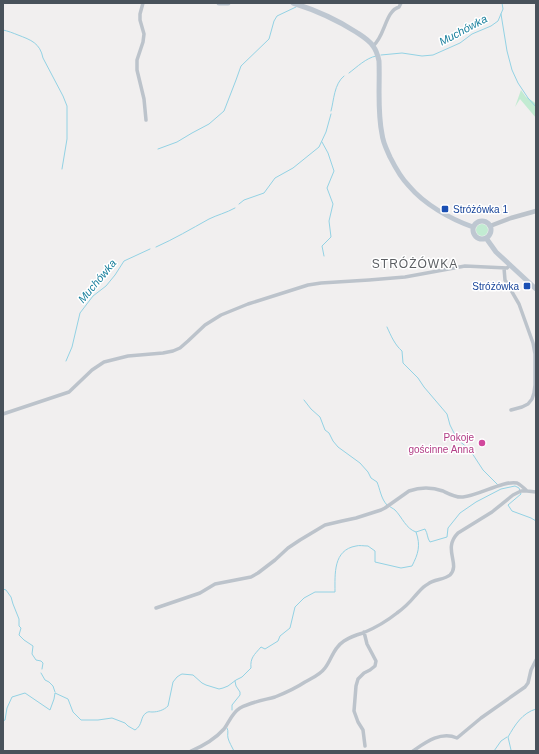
<svg xmlns="http://www.w3.org/2000/svg" width="539" height="754" viewBox="0 0 539 754" font-family="Helvetica,sans-serif">
<style>
.green{fill:#c2ebd2}
.lines{fill:none;stroke-linecap:round;stroke-linejoin:round}
.stream{stroke:#93d2e4;stroke-width:1}
.minor{stroke:#bcc3cb;stroke-width:3.5}
.tertiary{stroke:#bcc3cb;stroke-width:4.5}
.secondary{stroke:#bec7d1;stroke-width:5}
.transit-dot{fill:#1a4fb4;stroke:#fff;stroke-width:1.5}
.hotel-dot{fill:#d1479c;stroke:#fff;stroke-width:1.5}
.labels{text-anchor:middle;stroke-width:3;stroke-linejoin:round;paint-order:stroke}
.transit-label{font-size:10px;fill:#164399;stroke:#fff;text-anchor:start}
.hotel-label{font-size:10px;fill:#b23c85;stroke:#fff;text-anchor:end}
.water-label{font-size:11px;font-style:italic;fill:#1a809d;stroke:#fff}
.quarter-label{font-size:12px;letter-spacing:1px;fill:#5c5f63;stroke:#fff}
</style>
<rect width="100%" height="100%" fill="#f1efef"/>
<path class="green" d="M521,90l5,7 8,5 2,2v14l-16,-19 -5,8z
M476 230a6 6 0 1 1 12 0a6 6 0 1 1-12 0Z"/>
<g class="lines">
<path class="stream" d="M501,14l6,37 5,19 6,13 10,15 8,9
M3,30c5,1 10,3 15,5 13,5 22,8 25,23l20,38 4,10v33l-5,30
M381,55l21,-2 20,3 11,-1 27,-12 12,-9 19,-8 7,-5 5,-12 -1,-6
M349,73c8,-6 17,-15 27,-17
M331,111c3,-11 3,-27 13,-35
M322,142l6,11 6,18 -7,17 6,16 -4,17 2,16 -9,9 2,10
M158,149l19,-7 15,-9 17,-9 15,-13 12,-31 5,-14 28,-27 5,-18 3,-5 19,-9
M239,204l5,-4 20,-7 11,-15 18,-10 26,-21 7,-15 5,-18
M156,247c18,-8 35,-18 53,-28 8,-4 17,-6 26,-11
M387,327c4,9 8,18 15,24l1,12 15,15 6,9 23,27 3,11 7,14 13,11 13,20 15,15
M66,361l6,-14 8,-34 13,-17 13,-10 9,-11 9,-14 26,-12
M304,400l7,9 9,8 5,13 4,3 4,8 5,6 22,16 8,9 3,6 6,4c3,7 4,17 10,23
M389,506c1,1 5,3 6,4 7,7 11,19 21,22
M3,589l3,1 5,7 2,7 6,15v7l2,2 -2,7 5,5 9,6 -1,8 4,6 5,1 2,2 -1,6
M41,673l4,7 4,2 4,4 2,6
M232,710v-5l8,-10v-3l-4,-6 -1,-5
M3,721l2,-1 2,-12 5,-11 13,-4 25,17 4,-11 1,-6 13,6 5,13 8,8h17l14,-2 13,5 3,3 7,4c8,-5 5,-13 11,-17 3,-2 3,-1 6,-1 6,0 12,-2 16,-6l5,-24 4,-5 3,-2 2,-1 11,1 9,8 4,2 13,4 4,-1 5,-2 8,-6 6,-3 9,-9c-1,-10 3,-13 10,-21l4,2 13,-8 2,-5 10,-8 5,-21 9,-9 11,-6h20c0,-18 -2,-42 21,-46 3,-1 8,0 12,0l7,5v11l26,6 11,-2c6,-12 9,-20 4,-34l9,-3c3,5 2,9 5,13l17,-5 1,-9 12,-15 16,-11 25,-13 14,-3 4,2 2,6 -13,11 4,6 19,7 5,3
M227,728c2,4 0,6 1,10 1,4 4,9 6,13
M494,751l7,-10 6,-4
M511,751v-1l-3,-13c7,-12 14,-24 28,-28"/>
<path class="minor" d="M143,3l-3,11v6l4,14 -1,8 -6,18v10l7,29 2,21
M373,46c12,-9 12,-35 26,-39l2,-4
M504,268l1,12 14,24 14,39 2,11v31l-1,8 -2,6 -4,5 -6,3 -11,3
M3,414l66,-22 23,-22 12,-8 24,-6 35,-3 10,-2 7,-3 8,-7 17,-16 16,-10 27,-11 60,-19 13,-2 48,-3 36,-3 60,-11 42,2 3,-3
M156,608l44,-15 15,-9 36,-7 7,-4 17,-13 13,-12 12,-8 25,-15 17,-4 14,-3 25,-8 4,-2 24,-17c11,-4 23,-4 34,0 6,3 13,7 20,6 15,-1 41,-17 54,-14 4,2 7,5 10,8
M364,632l3,12 9,17 -1,5 -5,4 -6,3 -6,6 -2,7 -2,25 4,11 5,8 2,16
M191,751c12,-5 24,-12 33,-22 5,-7 8,-16 16,-21 11,-6 24,-8 35,-11 10,-4 21,-9 30,-15 7,-4 15,-7 20,-14 7,-9 8,-20 19,-27 6,-4 12,-6 19,-8 12,-5 24,-12 34,-20 7,-5 13,-11 18,-17 4,-4 7,-9 13,-12 6,-5 16,-4 22,-9 11,-11 -8,-26 8,-42l34,-21 21,-17 8,-4h6l9,1
M413,751c13,-9 28,-20 44,-13l24,-20 44,-31 3,-4 3,-13 5,-10"/>
<path class="tertiary" d="M490,226l21,-8 25,-7"/>
<path class="secondary" d="M219,3h9
M293,3c22,7 43,16 63,29 6,4 13,8 17,14 3,4 5,10 6,15 1,24 -2,49 3,73 1,9 5,16 8,23 5,10 11,21 19,29 15,18 41,33 64,41
M473 230a9 9 0 1 1 18 0a9 9 0 1 1-18 0Z
M486,238l10,14 40,37"/>
</g>
<g class="transit-dot">
<rect x="441" y="205" width="8" height="8" rx="2"/>
<rect x="523" y="282" width="8" height="8" rx="2"/>
</g>
<circle class="hotel-dot" cx="482" cy="443" r="4"/>
<g class="labels">
<g class="transit-label">
<text x="453" y="213">Stróżówka 1</text>
<text x="519" y="290" text-anchor="end">Stróżówka</text>
</g>
<g class="hotel-label">
<text x="474" y="441">Pokoje<tspan x="474" dy="12">gościnne Anna</tspan></text>
</g>
<g class="water-label">
<text transform="translate(463 30) rotate(-28)" y="4">Muchówka</text>
<text transform="translate(97 281) rotate(-50)" y="4">Muchówka</text>
</g>
<g class="quarter-label">
<text x="415" y="268">STRÓŻÓWKA</text>
</g>
</g>
<rect width="539" height="754" fill="none" stroke="#49525b" stroke-width="8"/>
</svg>
